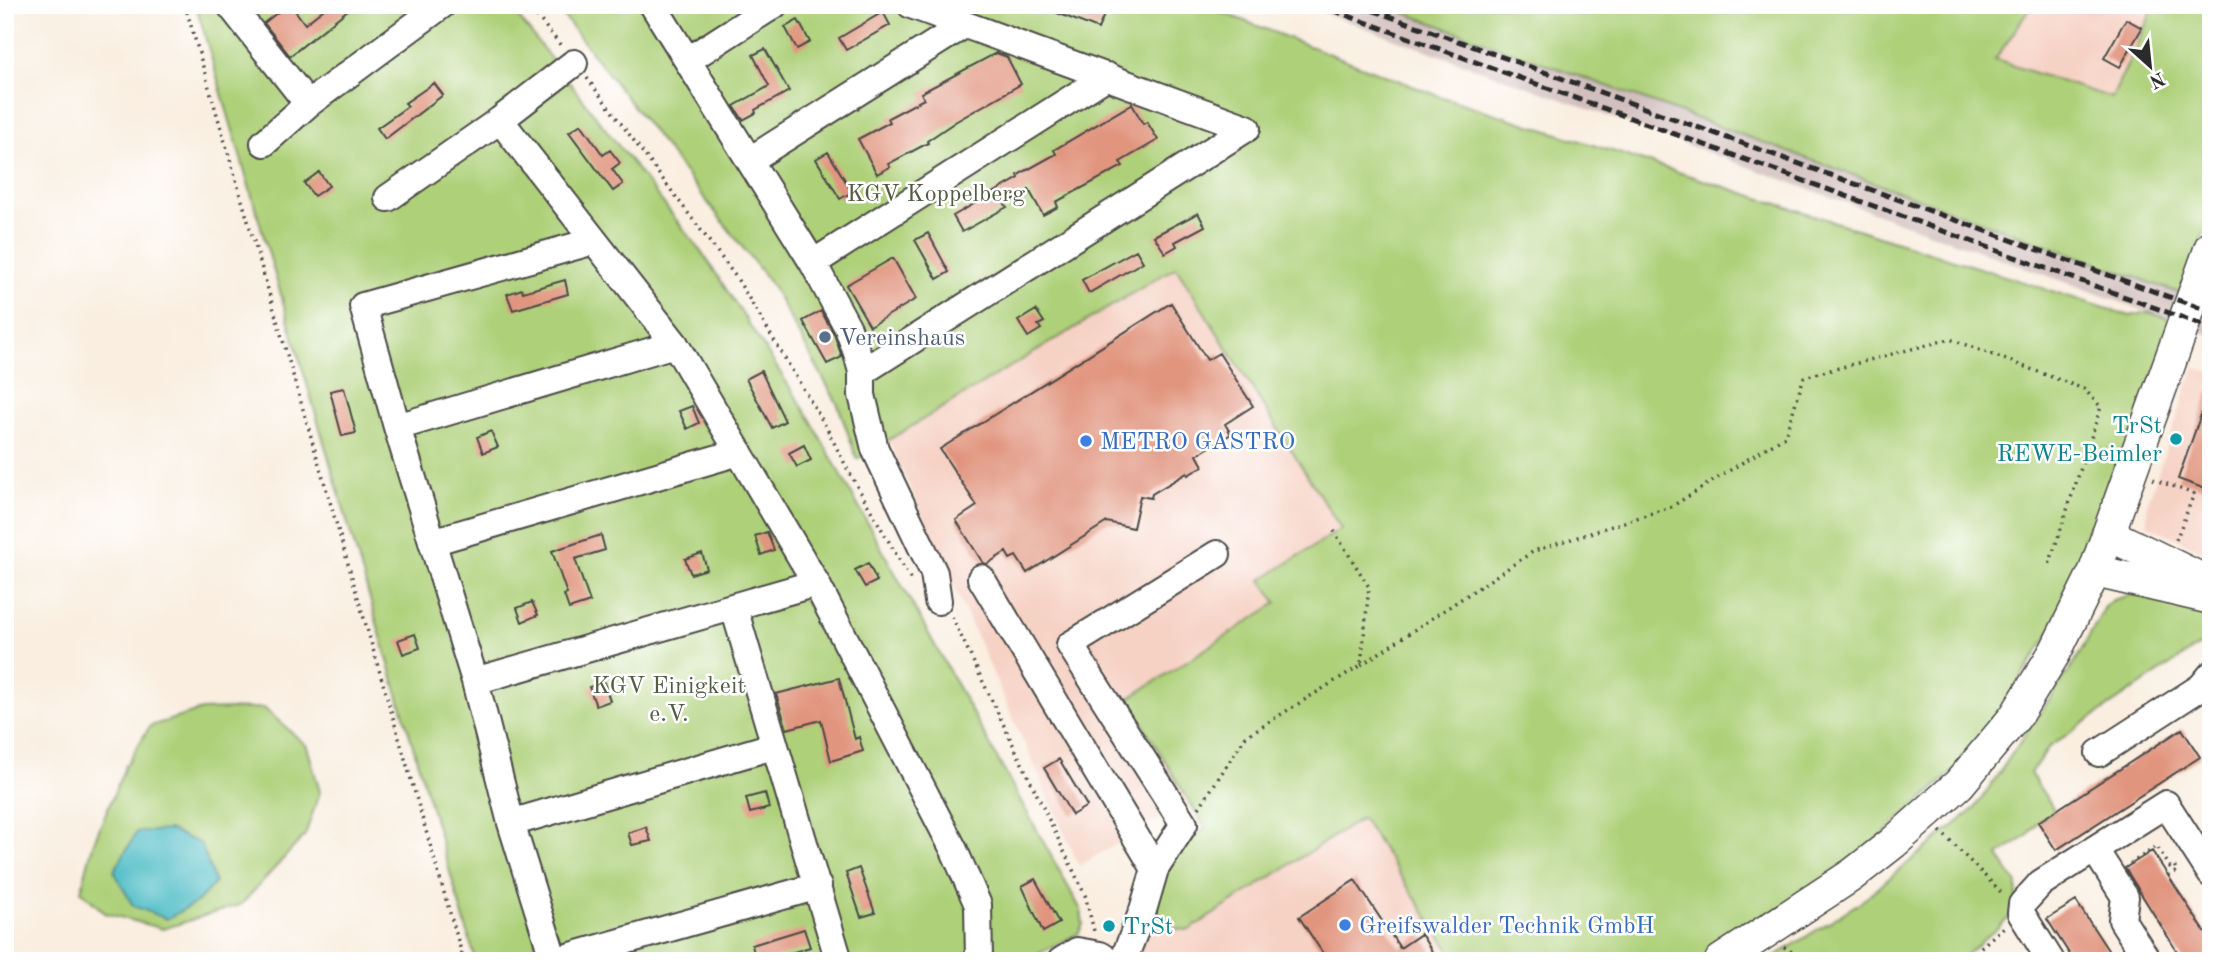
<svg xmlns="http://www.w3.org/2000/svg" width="2216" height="966" viewBox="0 0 2216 966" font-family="'Old Standard TT',serif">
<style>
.built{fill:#f6d2c4}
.industrial{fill:#d1bfbe}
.green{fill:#aed079;stroke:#6c7e52;stroke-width:2}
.water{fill:#4fbdc6;stroke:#3d7478;stroke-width:2}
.building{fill:#e1957f}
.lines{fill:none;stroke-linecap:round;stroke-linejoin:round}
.minor-casing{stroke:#4a4846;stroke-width:30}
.major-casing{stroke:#4a4846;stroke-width:35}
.path{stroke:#4a4846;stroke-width:3.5;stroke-dasharray:2 5;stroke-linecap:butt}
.minor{stroke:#fff;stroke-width:26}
.major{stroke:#fff;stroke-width:32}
.rail{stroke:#2b2b2b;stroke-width:5;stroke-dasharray:10 5;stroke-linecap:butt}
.service-dot{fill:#5c6f8a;stroke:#fff;stroke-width:2.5}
.culture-dot{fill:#0f9aa8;stroke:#fff;stroke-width:2.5}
.shop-dot{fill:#3f7fe0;stroke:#fff;stroke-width:2.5}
.labels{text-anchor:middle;stroke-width:5;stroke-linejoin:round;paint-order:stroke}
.park-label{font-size:24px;fill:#525d42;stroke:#fff}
.service-label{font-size:24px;fill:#4e5e75;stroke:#fff;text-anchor:start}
.culture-label{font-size:24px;fill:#0d838f;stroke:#fff;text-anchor:end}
.shop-label{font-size:24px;fill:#366cbe;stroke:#fff;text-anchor:start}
</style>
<rect width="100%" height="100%" fill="#fff"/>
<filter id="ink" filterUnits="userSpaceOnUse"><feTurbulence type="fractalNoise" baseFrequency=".0143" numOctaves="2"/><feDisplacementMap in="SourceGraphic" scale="14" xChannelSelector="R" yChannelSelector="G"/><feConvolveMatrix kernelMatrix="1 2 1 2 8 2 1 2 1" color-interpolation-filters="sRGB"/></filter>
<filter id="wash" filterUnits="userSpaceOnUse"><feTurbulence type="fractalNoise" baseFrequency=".00686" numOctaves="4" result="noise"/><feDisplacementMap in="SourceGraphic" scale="28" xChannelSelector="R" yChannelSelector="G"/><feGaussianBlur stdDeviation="1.57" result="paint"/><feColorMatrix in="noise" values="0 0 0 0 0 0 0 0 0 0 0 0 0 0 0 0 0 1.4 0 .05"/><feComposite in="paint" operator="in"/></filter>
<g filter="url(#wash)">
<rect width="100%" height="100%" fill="#f9eee0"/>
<path class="built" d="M2032,5h123l-43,93 -117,-38z
M1175,267l166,262 -79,51 15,23 -149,96 62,102 -111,65 -190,-425z
M2194,367l17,6v182l-64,-30v-20z
M1362,817l95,144h-325l14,-34 43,3z"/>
<path class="industrial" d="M1302,5h81l780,282 48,18v30z"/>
<path class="green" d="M196,5h313l197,253 103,159 272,493 2,14 -5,10 -54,27h-548z
M555,5h648l236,91 691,220 18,-4 26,9 -46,124 -10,12 -44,118 -3,23 -97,155 -122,109 -150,99h-245l-95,-143 -173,112 -43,-3 23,-67 36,-32 -77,-129 149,-96 -16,-23 80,-51 -165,-262 -319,192 -19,-54 -67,-121z
M1383,5h649l-37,55 117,38 43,-93h56v209l-29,80z
M2134,594l77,22v29h-11l-151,102 -19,26 25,38 -17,11 -11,14 -29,20 19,28 -1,28 -57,49h-191l91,-58 116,-95 100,-146 30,-55 8,-7z
M264,708l43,38 13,46 -15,43 -63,69 -79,25 -58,-16 -24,-22 12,-47 32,-77 25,-41 52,-16z"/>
<path class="water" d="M169,830l32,14 14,39 -18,19 -30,17 -34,-13 -19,-35 23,-39z"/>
<g id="blocks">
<path class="building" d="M287,5h4l14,19 24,-19h25l-64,51 -26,-33z
M1042,5h36l26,10 -6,14 -56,-22z
M883,12l7,13 -44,25 -7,-12z
M2126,19l16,9 -22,39 -16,-9z
M798,20l12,22 -13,7 -12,-22z
M765,49l24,42 -34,19 1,3 -13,7 -9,-14 35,-20 -16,-31z
M996,53l11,4 14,27 -66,38 -28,19 1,2 -40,21 2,3 -13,7 -19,-35 32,-17 -2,-4 36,-19 -3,-6z
M434,83l9,12 -58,44 -8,-11 31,-22 -3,-3z
M1132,104l11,20 4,-2 11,18 -38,22 3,4 -67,36 2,5 -15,8 -14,-25 -24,14 2,3 -45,25 -9,-16 66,-38 -1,-3 38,-21 -2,-4z
M581,124l22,31 7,-5 10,13 -8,6 11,15 -10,7 -44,-59z
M828,152l24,40 -12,7 -24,-40z
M319,172l10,14 -15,10 -10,-13z
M1198,213l7,13 -30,16 2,4 -12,7 -11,-17z
M928,233l21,39 -12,7 -22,-39z
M1136,250l7,12 -54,31 -7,-13z
M893,258l23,41 -46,27 -24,-41z
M565,280l3,14 -55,16 -6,-16 15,-5 1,3z
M1171,303l36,57 12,-7 34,53 -28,18 6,10 -34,21 6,11 -15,9 -1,-2 -35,21 -1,4 -11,-2 -7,32 -26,-6 -80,51 -11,-17 -6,3 -4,-7 -19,12 -4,-1 -27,-43 21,-14 -37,-57z
M1036,310l8,12 -6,3 3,4 -13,8 -10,-16z
M821,311l13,23 8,23 -15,7 -24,-43z
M761,371l24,50 -13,7 -26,-49z
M344,388l12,45 -14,3 -12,-45z
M2209,392h2v99l-33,-12z
M692,406l7,17 -12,6 -8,-18z
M491,431l7,16 -15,6 -6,-16z
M804,445l7,15 -14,7 -8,-14z
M767,532l7,18 -13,5 -6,-19z
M601,535l4,15 -30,9 15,43 -21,7 -5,-14 3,-1 -15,-43z
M702,553l5,16 -16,5 -6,-15z
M868,563l9,18 -12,6 -10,-17z
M532,602l6,13 -16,7 -5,-14z
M415,634l5,14 -17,6 -5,-14z
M839,678l16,61 4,-2 4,14 -32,10 -10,-41 -34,9 -11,-35z
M604,682l6,19 -14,5 -7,-19z
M2182,729l18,28 -144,93 -18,-28z
M1059,759l28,47 -15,9 -28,-47z
M765,793l4,15 -19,5 -4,-15z
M646,827l5,14 -19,4 -4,-12z
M2152,851l59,90v20h-28l-58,-93z
M859,868l16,45 -14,4 -15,-44z
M1035,879l24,44 -16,9 -21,-46z
M1355,880l45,68 21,-14 17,27h-110l-29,-44z
M2076,901l39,60h-41l-27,-42z
M804,929l6,18 -45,14h-9l-4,-16z"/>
</g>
</g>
<g filter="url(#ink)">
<use href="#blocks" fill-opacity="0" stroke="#4a4846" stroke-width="2"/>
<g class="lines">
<defs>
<path id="minor" d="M230,5l78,99
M653,5l160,258 35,65 9,25 5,19v23l13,54 59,124 4,28
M688,60l86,-55
M500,120l175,224 141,239 138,267 24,55 1,56
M264,143l44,-39 134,-99
M750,160l214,-135
M388,198l112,-78 74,-57
M813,263l294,-187
M862,372l385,-244 -336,-123
M397,427l278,-83
M432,542l307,-90
M981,578l174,291
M734,608l105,353
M475,681l341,-98
M2099,753l102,-66 10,-12
M511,823l262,-77
M2095,850l30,47 -3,23 26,41
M554,961l-43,-138 -36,-142 -78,-254 -34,-121 231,-65
M554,961l264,-75
M1061,961l16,-10 23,4 10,6
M1123,961l20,-51 12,-41 29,-45 -114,-179 147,-91
M2051,961l-30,-48 1,-9 19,-21 125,-79 45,70"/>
<path id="major" d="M2108,534l103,50
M2095,571l116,27
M1721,961l131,-86 41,-32 66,-59 56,-67 40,-65 40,-81 116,-324"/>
</defs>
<use href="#minor" class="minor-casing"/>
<use href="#major" class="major-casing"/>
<path class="path" d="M185,5l279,956
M528,5l34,42
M587,78l149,199 89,148 24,47 63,110
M2153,479l41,15 -18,46
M952,617l133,278 9,36
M1361,665l173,-114 137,-44 114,-71 19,-59 146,-38 134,50 17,18 -53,161
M1199,808l47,-72 115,-71 8,-78 -35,-56
M1940,831l64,64
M2130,864l27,-18 13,21 4,-2 3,6
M2168,876l11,-6
M1784,947l22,14
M1965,961l39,-34"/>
<use href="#minor" class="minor"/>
<use href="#major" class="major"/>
<path class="rail" d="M1318,5l893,323
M1358,5l853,307"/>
</g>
</g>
<circle class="service-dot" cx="825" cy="337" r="7"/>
<g class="culture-dot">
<circle cx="2176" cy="439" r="7"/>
<circle cx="1109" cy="926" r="7"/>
</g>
<g class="shop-dot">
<circle cx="1086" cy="441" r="7"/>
<circle cx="1345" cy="925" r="7"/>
</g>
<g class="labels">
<g class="park-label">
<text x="936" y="201">KGV Koppelberg</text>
<text x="669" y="693">KGV Einigkeit<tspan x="669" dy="28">e.V.</tspan></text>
</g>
<g class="service-label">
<text x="839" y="345">Vereinshaus</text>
</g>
<g class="culture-label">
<text x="2162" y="433">TrSt<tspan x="2162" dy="28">REWE-Beimler</tspan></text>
<text x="1123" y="934" text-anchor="start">TrSt</text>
</g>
<g class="shop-label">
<text x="1100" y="449">METRO GASTRO</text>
<text x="1359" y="933">Greifswalder Technik GmbH</text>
</g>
</g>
<rect width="2216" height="966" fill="none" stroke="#fff" stroke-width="28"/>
<g transform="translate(2150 66) rotate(153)" stroke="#ffffff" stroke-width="5" paint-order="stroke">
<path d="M0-5L12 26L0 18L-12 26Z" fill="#2b2b2b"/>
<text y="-10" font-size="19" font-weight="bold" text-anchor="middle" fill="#2b2b2b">N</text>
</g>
</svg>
